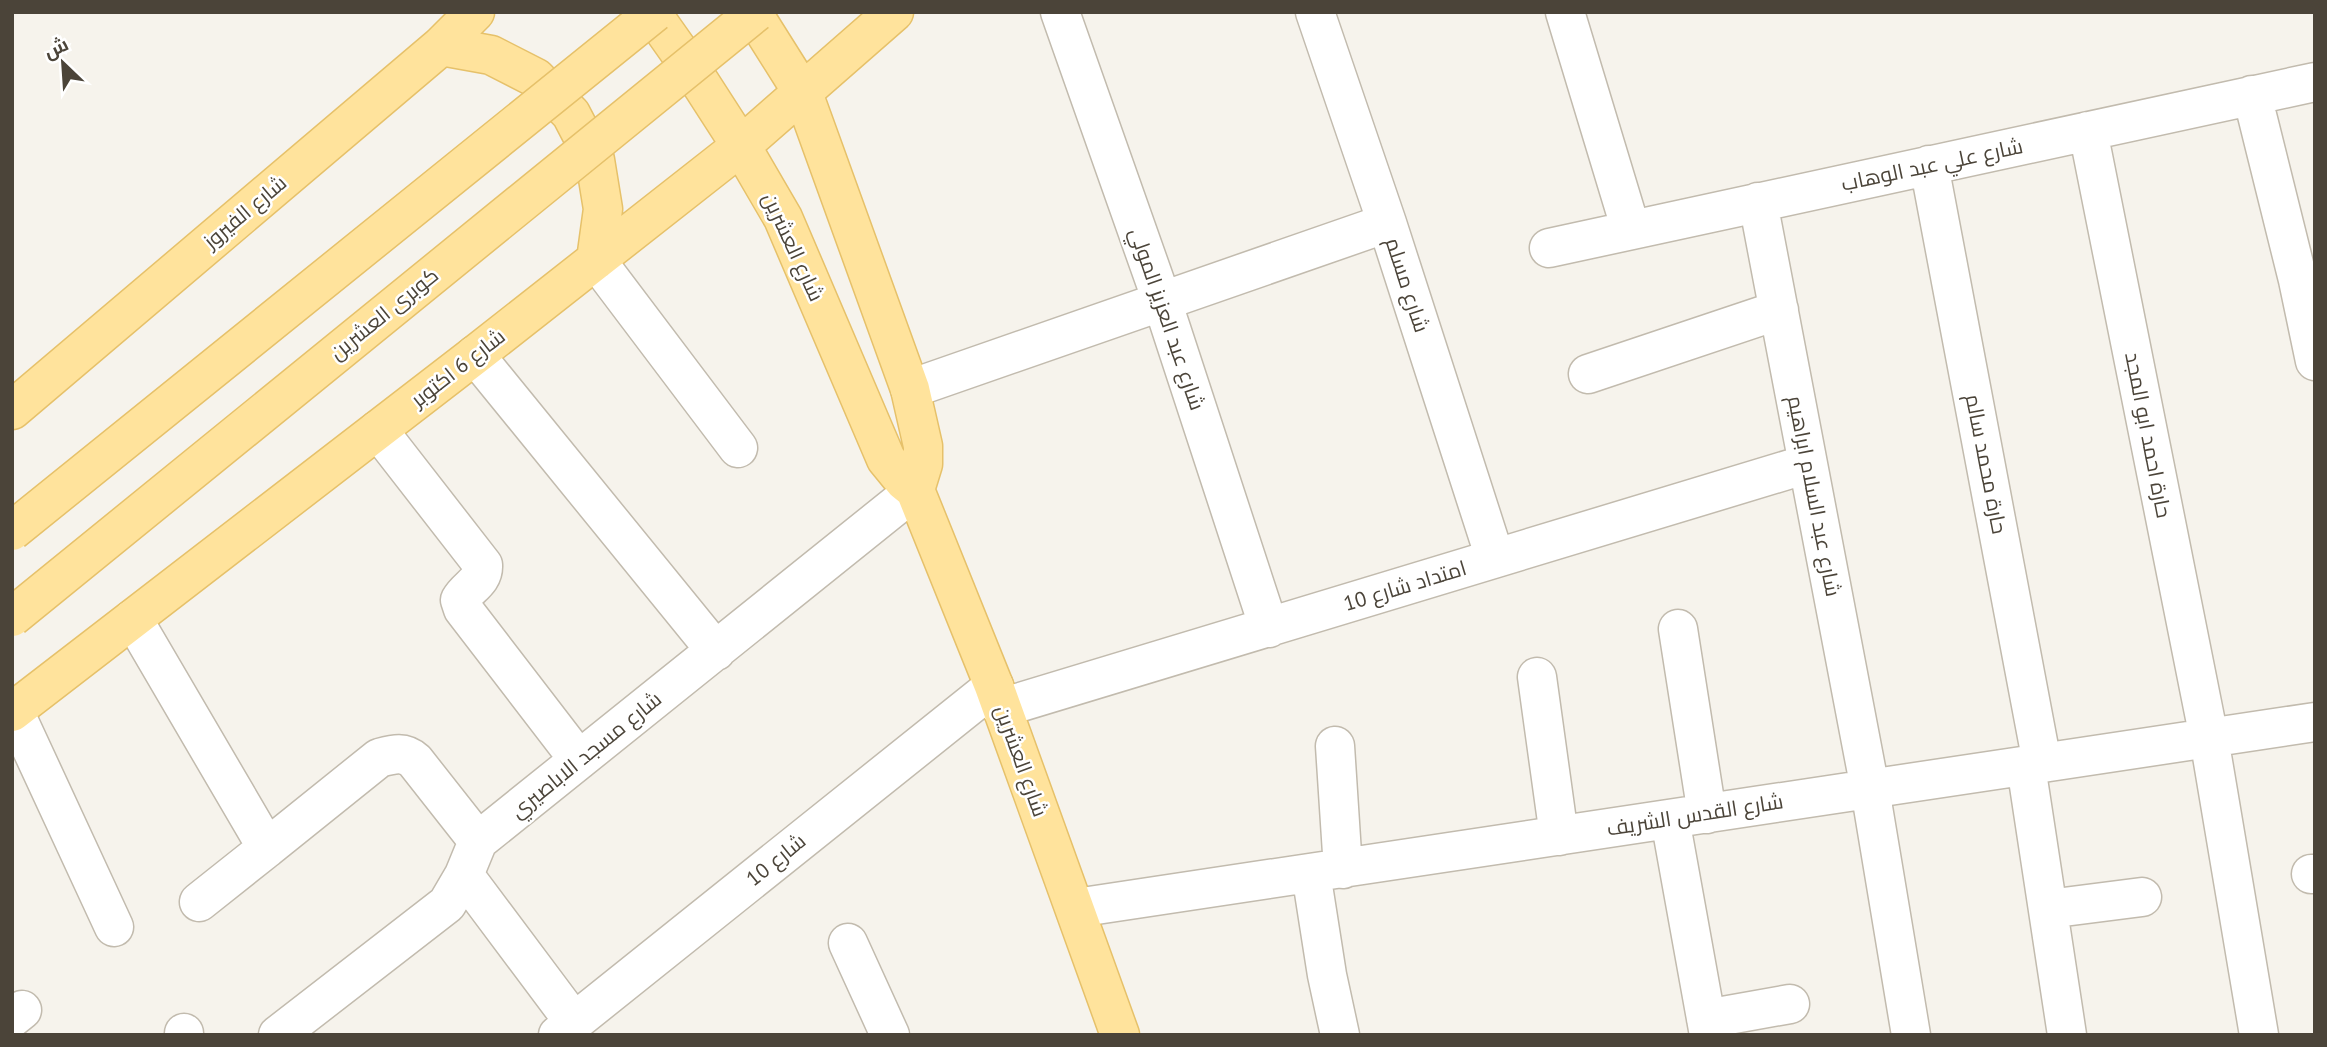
<svg xmlns="http://www.w3.org/2000/svg" width="2327" height="1047" viewBox="0 0 2327 1047" font-family="'PT Sans',Cairo,sans-serif">
<style>
.lines{fill:none;stroke-linecap:round;stroke-linejoin:round}
.minor-casing{stroke:#c2bbae;stroke-width:41}
.major-casing{stroke:#e6c16a;stroke-width:41}
.minor{stroke:#fff;stroke-width:38}
.major{stroke:#ffe39c;stroke-width:38}
.major-bridge-casing{stroke:#e6c16a;stroke-width:41;stroke-linecap:butt}
.major-bridge{stroke:#ffe39c;stroke-width:38}
.labels{text-anchor:middle;stroke-width:5;stroke-linejoin:round;paint-order:stroke}
.street-label{font-size:21px;fill:#4b4439;stroke:#fff}
</style>
<rect width="100%" height="100%" fill="#f6f3ec"/>
<g class="lines">
<defs>
<path id="minor" d="M1060,12l102,289 107,327
M1315,12l72,211 108,335
M1565,12l66,218
M2252,95l46,185 17,81
M2088,131l121,607 50,297
M1929,165l113,598
M1758,202l112,587 41,246
M1549,248l766,-166
M596,260l142,188
M475,355l241,296
M1588,374l191,-64
M910,389l477,-166
M378,430l105,135c1,17 -16,22 -23,35l3,9 116,151
M133,619l134,229 112,-90c15,-4 25,-7 36,3l63,80
M1678,629l29,185
M1537,677l22,159
M1001,708l806,-244
M14,711l100,216
M1335,746l8,123
M2026,766l41,269
M1670,819l39,216
M1311,873l16,102 13,60
M2311,874h4
M464,875l110,147
M199,902l68,-54
M1076,908l1239,-186
M2048,909l94,-12
M848,943l42,92
M12,1018l10,-8
M1706,1019l84,-15
M184,1033v2
M278,1035l169,-131 17,-29 14,-34 437,-351
M558,1035l436,-349"/>
<path id="major" d="M651,12l41,58 49,76 42,72 103,241 18,22 11,9 79,196 126,349
M752,12l51,81 107,296 13,57v18l-8,26
M441,46l50,9 45,23 35,36 24,46 8,49 -7,51
M12,410l429,-364 34,-34
M12,712l463,-357 266,-209 153,-134"/>
</defs>
<use href="#minor" class="minor-casing"/>
<use href="#major" class="major-casing"/>
<use href="#minor" class="minor"/>
<use href="#major" class="major"/>
<defs>
<path id="major-bridge" d="M12,531l643,-519
M12,617l744,-605"/>
</defs>
<use href="#major-bridge" class="major-bridge-casing"/>
<use href="#major-bridge" class="major-bridge"/>
</g>
<g class="labels">
<g class="street-label">
<text transform="translate(1932 165) rotate(-12)" y="7">شارع علي عبد الوهاب</text>
<text transform="translate(245 212) rotate(-40)" y="7">شارع الفيروز</text>
<text transform="translate(793 247) rotate(65)" y="7">شارع العشرين</text>
<text transform="translate(1407 285) rotate(72)" y="7">شارع مسلم</text>
<text transform="translate(384 314) rotate(-39)" y="7">كوبرى العشرين</text>
<text transform="translate(1167 319) rotate(71)" y="7">شارع عبد العزيز المولي</text>
<text transform="translate(458 368) rotate(-38)" y="7">شارع 6 اكتوبر</text>
<text transform="translate(2148 435) rotate(79)" y="7">حارة احمد ابو المجد</text>
<text transform="translate(1986 464) rotate(79)" y="7">حارة محمد سالم</text>
<text transform="translate(1814 496) rotate(79)" y="7">شارع عبد السلام ابراهيم</text>
<text transform="translate(1405 586) rotate(-17)" y="7">امتداد شارع 10</text>
<text transform="translate(586 755) rotate(-39)" y="7">شارع مسجد الاباصيري</text>
<text transform="translate(1021 761) rotate(70)" y="7">شارع العشرين</text>
<text transform="translate(1695 815) rotate(-9)" y="7">شارع القدس الشريف</text>
<text transform="translate(776 860) rotate(-39)" y="7">شارع 10</text>
</g>
</g>
<rect width="2327" height="1047" fill="none" stroke="#4b4439" stroke-width="28"/>
<g transform="translate(63 63) rotate(335)" stroke="#ffffff" stroke-width="5" paint-order="stroke">
<path d="M0-5L12 26L0 18L-12 26Z" fill="#4b4439"/>
<text y="-10" font-size="19" font-weight="bold" text-anchor="middle" fill="#4b4439">ش</text>
</g>
</svg>
